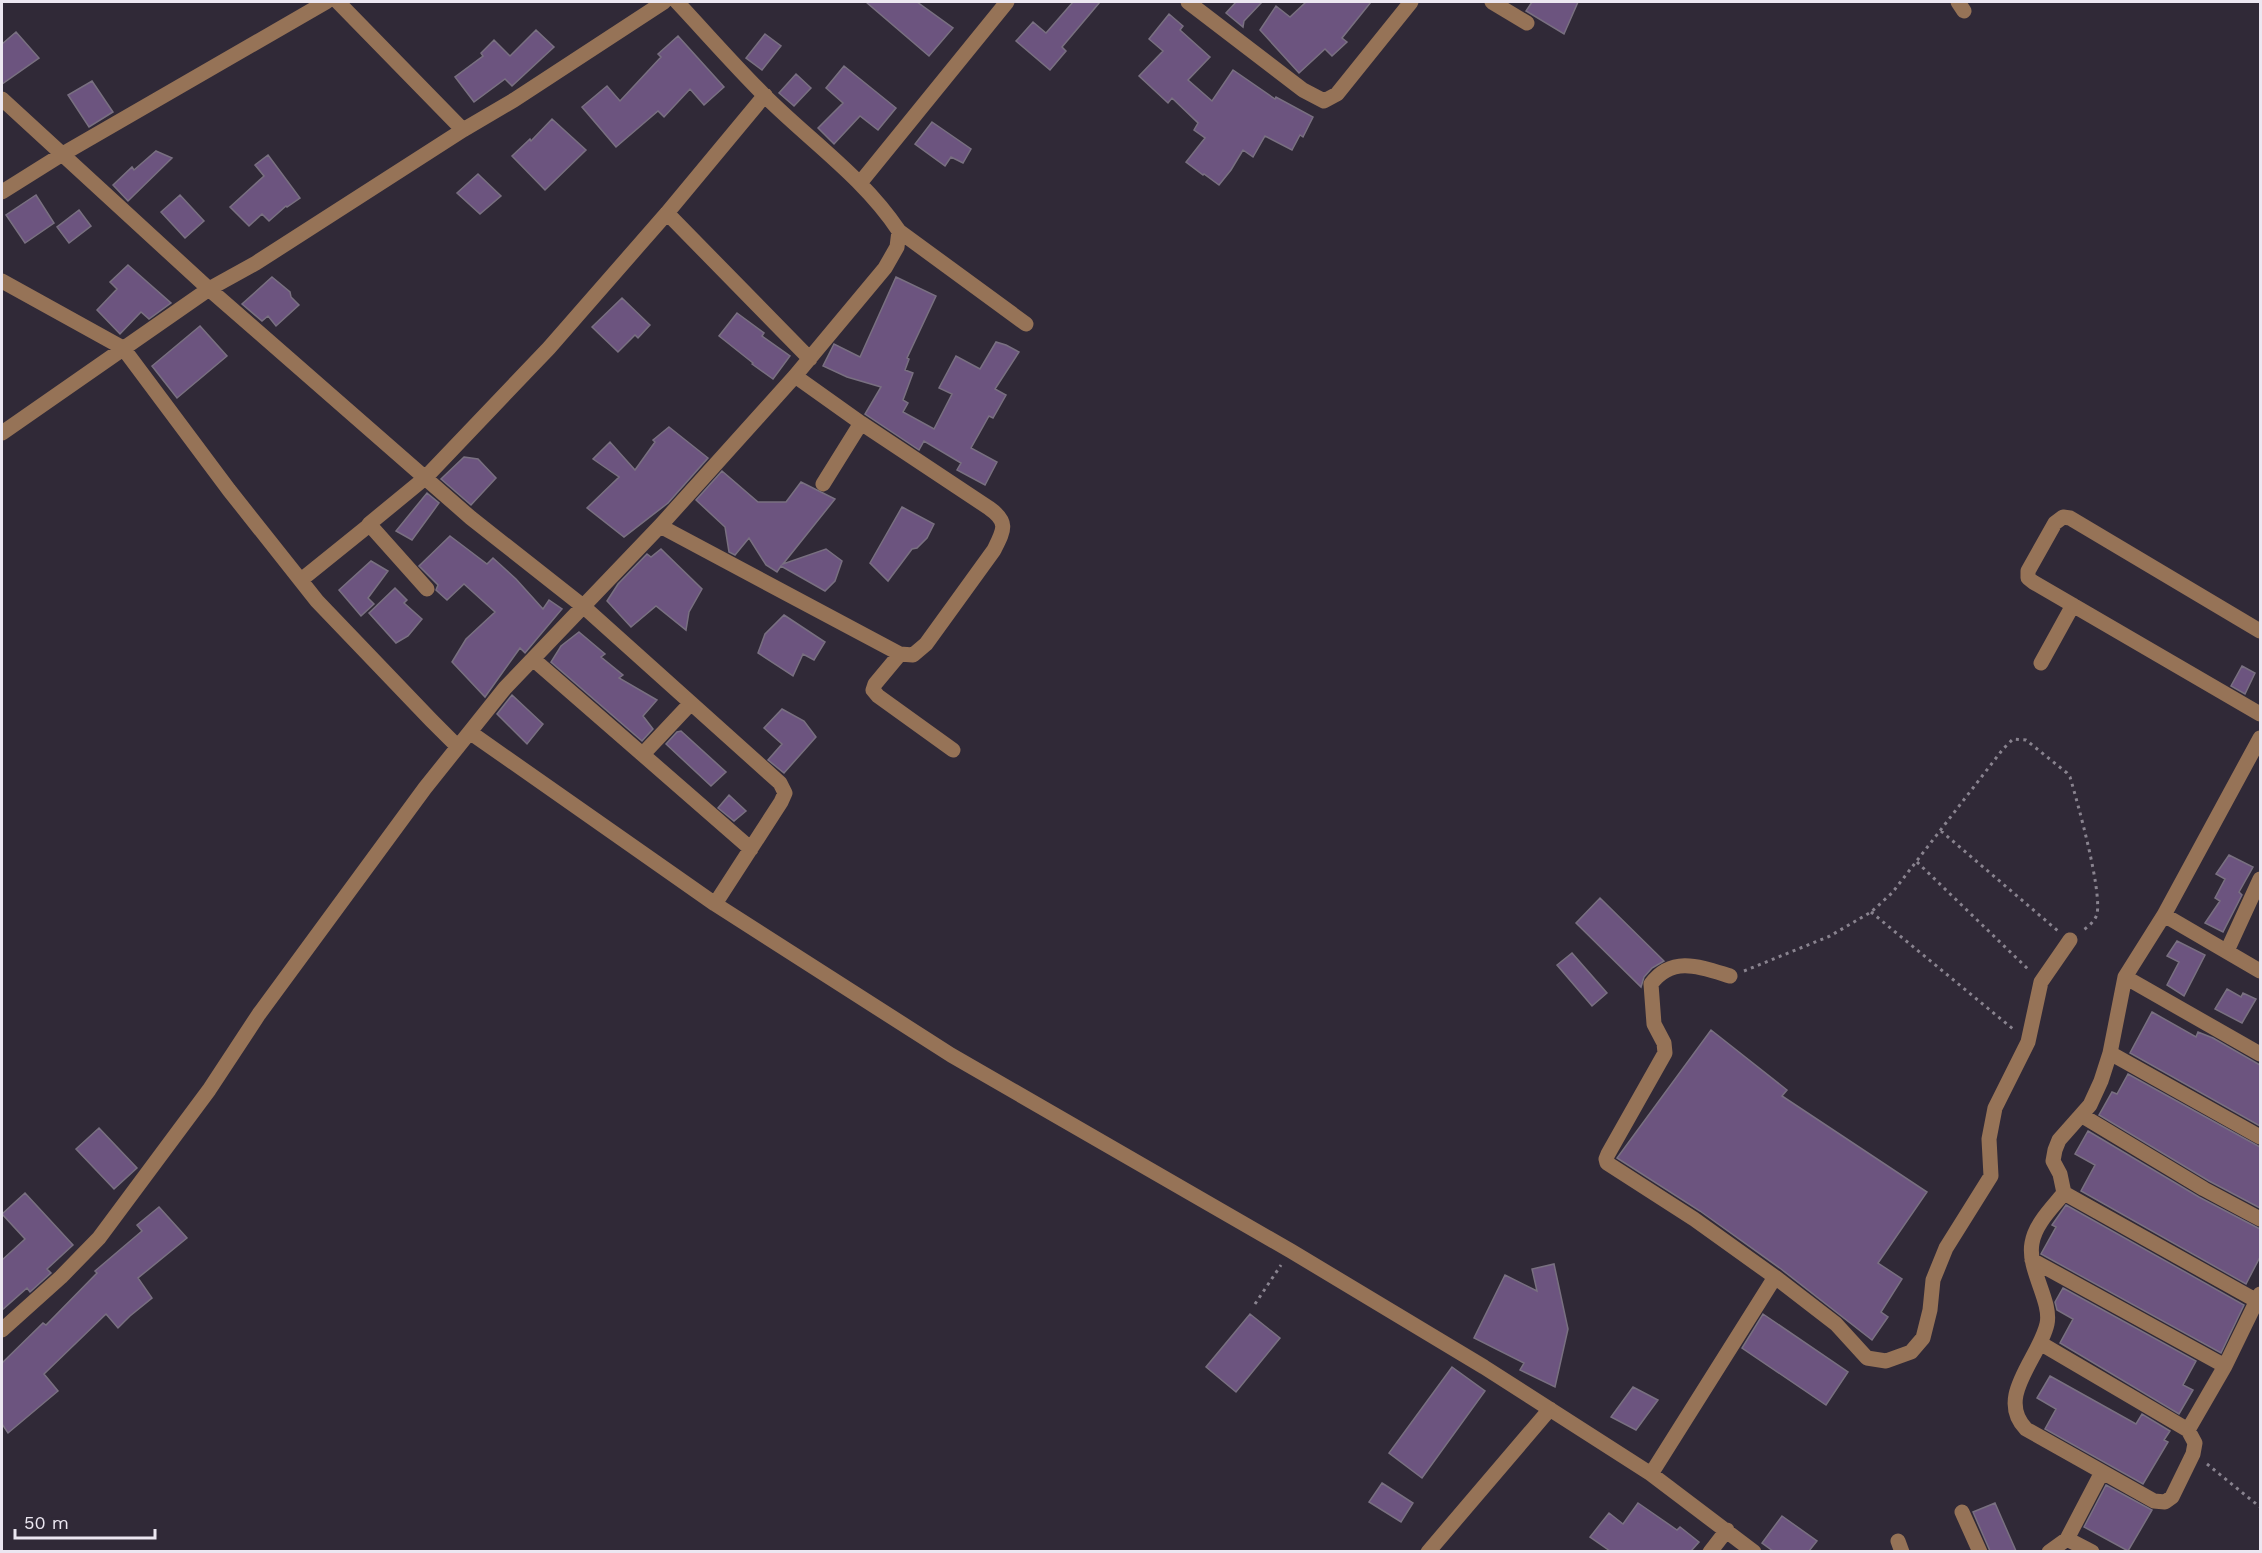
<svg xmlns="http://www.w3.org/2000/svg" width="2262" height="1553" viewBox="0 0 2262 1553" font-family="'Work Sans',sans-serif">
<style>
.building{fill:#6c547f;stroke:#797081;stroke-width:1.5}
.lines{fill:none;stroke-linecap:round;stroke-linejoin:round}
.path{stroke:#89838f;stroke-width:3;stroke-dasharray:3 4.5;stroke-linecap:butt}
.minor{stroke:#967357;stroke-width:15}
</style>
<rect width="100%" height="100%" fill="#302937"/>
<path class="building" d="M866,2h51l36,26 -24,28z
M1073,2h27l-38,45 4,4 -16,19 -34,-29 17,-19 13,11z
M1236,2h26l-18,19 -1,6 -17,-14z
M1306,2h65l-29,36 5,4 -15,14 -7,-7 -26,24 -39,-43 16,-24 14,11z
M1532,2h46l-14,32 -38,-23z
M1169,14l14,12 -3,4 30,27 -22,23 24,21 21,-31 42,29 1,-2 37,20 -10,20 -3,-2 -8,15 -27,-14 -12,21 -10,-7 -12,20 -12,15 -15,-11 -1,1 -17,-13 19,-24 -11,-8 4,-7 -26,-25 -4,5 -29,-27 24,-25 -14,-12z
M536,30l18,17 -42,39 -7,-7 -31,23 -19,-25 28,-21 -2,-3 13,-13 16,16z
M16,32l23,26 -37,26v-40z
M765,34l16,12 -19,24 -16,-12z
M678,36l46,51 -20,18 -14,-16 -26,28 -6,-6 -42,36 -34,-40 25,-21 13,15 41,-44 -3,-3z
M844,66l52,42 -18,22 -18,-14 -26,28 -16,-16 25,-25 -17,-15z
M796,74l15,14 -17,18 -15,-13z
M92,81l21,31 -24,15 -21,-32z
M552,119l34,31 -41,40 -33,-34 18,-17 1,2z
M932,122l39,27 -8,14 -12,-6 -6,9 -30,-22z
M156,151l16,7 -44,43 -15,-16 19,-18 2,3z
M268,155l32,43 -13,9 -1,-1 -17,15 -7,-7 -13,12 -19,-19 34,-31 -9,-11z
M478,174l23,22 -21,18 -23,-21z
M36,195l18,28 -29,20 -19,-28z
M180,195l24,26 -19,17 -24,-26z
M79,210l12,16 -22,17 -12,-16z
M128,265l43,38 -22,16 -8,-7 -21,22 -23,-24 20,-21 -7,-7z
M272,277l18,15 1,5 8,8 -23,21 -8,-10 -6,5 -20,-17z
M896,277l40,19 -29,62 2,1 -4,11 8,3 -10,27 5,3 -5,9 31,17 18,-35 -13,-6 17,-32 24,13 16,-27 10,3 13,7 -24,37 11,6 -13,23 -4,-2 -18,32 26,14 -12,23 -28,-15 4,-7 -37,-22 -5,9 -54,-36 16,-27 -34,-10 -24,-11 11,-22 26,13z
M622,298l28,27 -12,13 -3,-3 -17,17 -26,-25z
M737,313l27,20 -2,3 28,20 -17,23 -21,-15 1,-1 -34,-27z
M200,326l27,30 -50,42 -25,-32z
M669,427l39,31 -40,45 -44,34 -37,-29 32,-31 -26,-18 17,-17 25,28 20,-28 -2,-2z
M464,457l14,2 18,19 -25,27 -30,-26z
M722,471l36,31h28l15,-20 34,17 -52,65 43,-15 16,12 -7,20 -10,10 -44,-25 -4,6 -11,-7 -17,-27 -14,17 -6,-3 -4,-25 -29,-27z
M427,493l12,10 -27,37 -16,-9z
M902,507l32,17 -7,14 -10,10 -5,1 -24,32 -18,-18z
M450,536l37,28 6,-6 23,21 27,30 6,-9 13,9 -37,44 -5,-5 -35,49 -33,-35 14,-23 29,-27 -31,-28 -17,16 -11,-10 2,-5 -19,-19z
M661,549l41,40 -13,23 -3,18 -30,-24 -25,21 -24,-26 11,-17 29,-30 4,3z
M371,561l17,10 -20,27 6,6 -13,12 -22,-26z
M395,588l12,12 -3,3 18,16 -14,17 -12,7 -27,-30z
M784,615l41,27 -11,18 -11,-6 -10,22 -35,-23 7,-19z
M579,632l26,22 -4,3 22,18 -4,3 38,22 -14,16 10,13 -11,12 -91,-79 10,-16z
M2242,666l13,7 -10,21 -14,-8z
M512,695l31,29 -16,20 -30,-30z
M782,709l22,12 12,16 -32,36 -16,-13 14,-16 -18,-16z
M681,731l45,41 -15,14 -45,-42 11,-12z
M729,795l17,16 -12,10 -16,-13z
M2229,855l24,12 -14,25 3,3 -19,37 -18,-9 15,-22 -5,-3 10,-19 -9,-5z
M1600,898l64,63 -12,7 -8,9 -3,10 -65,-64z
M2177,941l28,14 -21,41 -17,-11 12,-23 -12,-6z
M1572,953l35,40 -15,13 -35,-41z
M2227,989l14,8 2,-4 13,6 -14,24 -27,-14z
M2152,1012l44,25 2,-5 15,6 47,27v61l-130,-73z
M1711,1030l76,60 -5,6 145,96 -49,71 24,16 -21,33 7,5 -16,23 -91,-71 -81,-58 -83,-53z
M2128,1074l132,73v61l-51,-27 -110,-66 13,-23 5,2z
M99,1128l38,40 -23,21 -38,-40z
M2088,1131l111,66 61,32v28l-14,27 -165,-93 14,-26 -20,-11z
M25,1193l48,52 -26,24 4,4 -21,19 -3,-4 -25,22v-50l23,-21 -23,-25z
M2066,1205l178,100 -23,48 -180,-99 15,-27 -4,-2z
M159,1207l28,31 -49,40 14,20 -22,18 -12,12 -12,-14 -62,60 14,17 -50,42 -6,-9v-61l41,-40 3,2 51,-52 -2,-2 47,-40 -5,-6z
M1554,1264l14,65 -13,58 -35,-17 4,-7 -50,-25 31,-63 32,16 -5,-22z
M2063,1288l133,73 -13,24 10,5 -14,24 -119,-71 13,-24 -16,-9 -2,-8z
M1250,1314l30,24 -44,54 -30,-25z
M1763,1314l85,58 -22,33 -84,-57z
M1452,1367l33,24 -63,87 -33,-25z
M2050,1376l86,48 6,-10 28,17 -6,9 4,2 -25,42 -98,-55 11,-20 -19,-11z
M1633,1387l25,13 -22,30 -25,-13z
M1382,1483l31,20 -12,19 -32,-20z
M2106,1485l46,25 -24,41 -44,-24z
M1638,1503l39,27 3,-3 19,15 -8,9h-81l-20,-14 19,-24 14,11z
M1995,1503l21,48h-26l-17,-39z
M1782,1516l35,25 -8,10h-36l-11,-8z"/>
<g class="lines">
<path class="path" d="M1941,831l117,100
M1917,862l113,109
M1871,912l142,117
M1744,971l86,-35 41,-24 21,-19 111,-144 10,-10 13,1 41,33 3,4c8,27 32,113 27,137 -2,7 -9,13 -15,17
M1255,1304l26,-39
M2207,1464l53,43"/>
<path class="minor" d="M338,2l125,128
M1188,2l115,88 21,11 13,-7 74,-92
M1492,2l35,21
M1958,2l6,9
M2,99l207,190 262,229 113,89 196,176 5,10 -4,9 -66,102
M860,183l147,-181
M2,192l59,-37 265,-153
M667,213l143,146
M899,231l127,93
M2,281l121,67 106,142 88,111 114,119 27,27
M2,433l207,-144 47,-26 207,-133 51,-30 150,-98
M823,484l38,-61
M660,526l240,128 13,1 13,-11 68,-94c10,-20 15,-28 -5,-42l-128,-85 -66,-47
M301,580l67,-54
M427,589l-58,-65 56,-46 124,-130 118,-135 98,-118
M2260,631l-190,-113 -7,-1 -8,6 -27,48v7l5,4 227,132
M900,654l-25,30 -2,6 5,6 75,54
M533,659l218,190
M2041,663l32,-58
M471,733l244,171 236,151 340,196 193,116 167,107 103,78
M643,754l48,-51
M2164,915l96,-177
M2227,951l33,-72
M1730,976c-29,-9 -58,-21 -79,8l3,40 10,19 1,10 -57,101 -2,5 1,4 87,56 81,58 61,47 31,34 19,3 25,-9 12,-14 7,-28 3,-30 13,-32 45,-72 -2,-37 6,-31 33,-66 13,-60 29,-42
M2125,977l135,77
M2110,1053l150,84
M2081,1115l123,74 56,30
M2064,1193l193,108
M2032,1260l193,106
M2,1330l59,-53 38,-39 110,-148 50,-76 166,-226 80,-100 155,-162 135,-150 90,-108 12,-21 2,-16c-36,-54 -90,-91 -135,-136 -30,-30 -58,-62 -87,-93
M2040,1343l148,87 7,13 -2,11 -21,43 -7,5 -11,-1 -128,-72c-31,-32 13,-70 21,-105 5,-23 -20,-55 -15,-81 3,-19 20,-35 32,-50l-4,-19 -7,-13 2,-11 4,-10 31,-35 11,-24 9,-28 15,-76 39,-62 96,56
M2188,1430l37,-64 35,-72
M1651,1474l124,-197
M1962,1512l18,40
M2067,1539l25,13
M1898,1541l4,11
M1428,1552l122,-143
M1710,1552l17,-22
M2049,1552l18,-13 35,-67"/>
</g>
<rect width="2262" height="1553" fill="none" stroke="#ece7f1" stroke-width="6"/>
<path d="M15 1529v9h140v-9" fill="none" stroke="#ece7f1" stroke-width="3"/>
<text x="24" y="1529" font-size="18" fill="#ece7f1" stroke="#302937" stroke-width="4.5" paint-order="stroke">50 m</text>
</svg>
